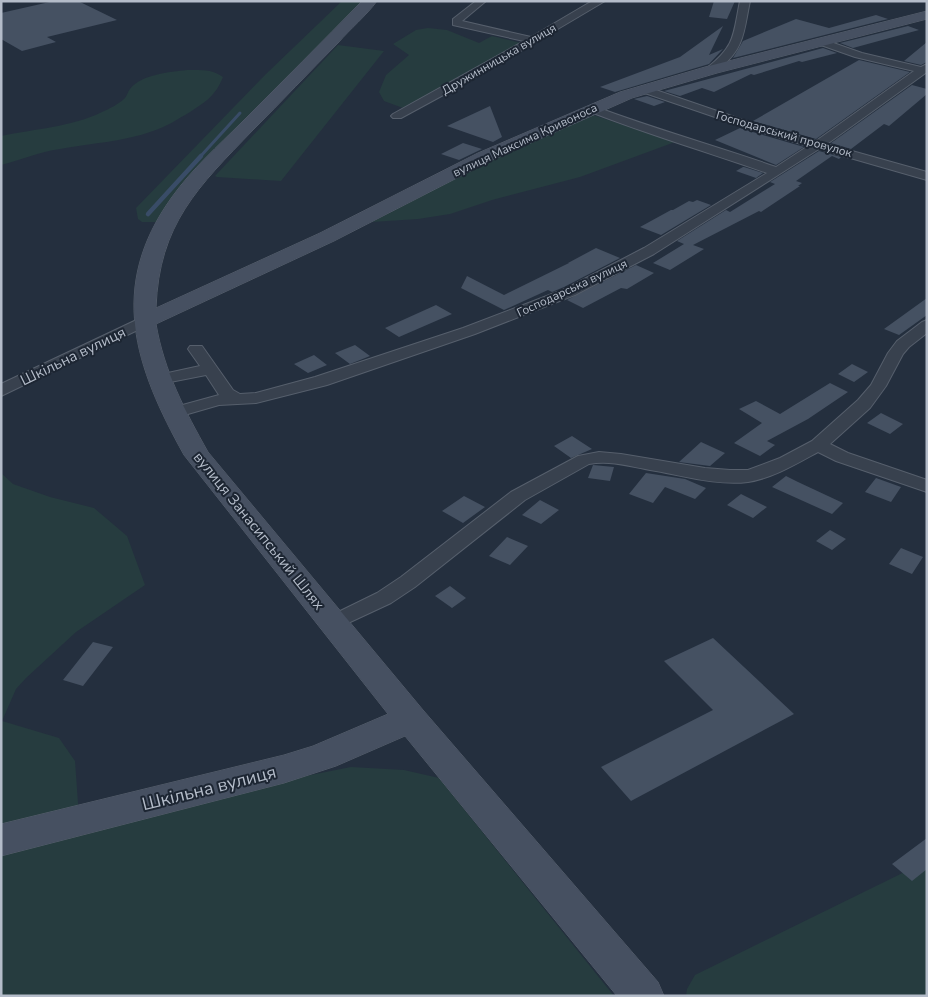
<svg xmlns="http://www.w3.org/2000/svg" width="928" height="997" viewBox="0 0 928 997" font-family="'Nunito Sans',sans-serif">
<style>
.green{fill:#263c3f}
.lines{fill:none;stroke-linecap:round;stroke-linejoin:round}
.stream-far1{stroke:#394c67;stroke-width:3}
.stream{stroke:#394c67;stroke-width:4.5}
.building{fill:#455162}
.street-casing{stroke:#565f6c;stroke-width:2}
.secondary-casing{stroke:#565f6c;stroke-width:1}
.street{fill:#38414e;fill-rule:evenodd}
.secondary{fill:#465061;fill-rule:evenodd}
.labels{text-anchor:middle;stroke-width:4;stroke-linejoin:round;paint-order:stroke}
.far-street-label{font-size:12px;fill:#b4bcc9;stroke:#1d2633}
.street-label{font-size:15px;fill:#b4bcc9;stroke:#1d2633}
.near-street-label{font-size:18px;fill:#b4bcc9;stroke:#1d2633}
</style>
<rect width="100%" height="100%" fill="#242f3e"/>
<path class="green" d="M342,1h21l-174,177 -33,44h-14l-4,-3 -2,-11 130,-134z
M428,28l19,2 32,13 13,-7 29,7 -19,14 -99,51 -19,-7 -5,-9 7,-17 23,-20 -16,-11 23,-14z
M338,45l46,6 -103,130 -64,-4 -2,-1z
M187,70c14,0 25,-1 36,7 -7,18 -17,25 -33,35 -12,7 -24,15 -37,19 -30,11 -62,12 -93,18 -21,3 -39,11 -59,16v-29c33,-7 71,-9 101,-24 7,-3 17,-8 23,-14 2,-2 3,-7 5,-9 12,-15 40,-17 57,-19z
M593,115l82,27 -95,35 -88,23 -42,14 -32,5 -46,3 111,-58z
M1,473l12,11 37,13 44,11 33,28 18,49 -69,47 -50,46 -10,11 -14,32 57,17 16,23 5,70 211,-52 60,-12 53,3 35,8 175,218h-613z
M927,861v135h-241l1,-7 8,-14z"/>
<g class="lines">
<path class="stream-far1" d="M199,158l41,-45"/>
<path class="stream" d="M148,214l53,-58"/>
</g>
<path class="building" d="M54,1h24l39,19 -70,17 9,5 -34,9 -21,-12v-26z
M714,1h21l-8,18 -18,-2z
M876,15l12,4 -155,39 10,-17 53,-22 33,9z
M723,26l-14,29 14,-6 -14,15 -94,28 -15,-5 80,-30z
M908,26l11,4 -66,18 -13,-5z
M927,42v20l-6,3 -17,-4z
M823,48l14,5 -35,9 -3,-1 -45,14 -3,-1 -37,18 -12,-4 -22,8 -16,-5z
M859,60l51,12 -94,67 -63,-18z
M912,85l15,4v5l-38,32 -5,-2 -33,25 -20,-6z
M647,96l18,6 -11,4 -20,-7z
M490,106l12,31 -9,5 -46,-16z
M740,128l9,3 55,16 -28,18 -61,-25z
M463,143l19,6 -23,11 -18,-6z
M819,151l22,6 -2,2 -7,-3 -36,25 6,2 -4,3h2l-39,26 -2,-1 -66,34 11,4 -34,21 -17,-7 31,-19 -7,-3 49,-31 4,2 45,-28 -5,-2z
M743,167h1l19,6 -7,5 -20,-7z
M697,200l14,5 -50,30 -21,-8 31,-17h2l16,-9 4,1z
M596,248l24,10 -56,29 -12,5 -4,-2 -44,20 -43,-22 6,-12 37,19 65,-32h-1z
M636,265l18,8 -27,16 -6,-1 -38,20 -16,-8z
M927,298v17l-28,20 -15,-6z
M436,305l16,9 -53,23 -14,-9z
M355,345l15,11 -20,8 -15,-11z
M314,355l13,10 -19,8 -14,-9z
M852,364l16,8 -14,10 -16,-8z
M830,383l18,9 -40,27 -41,22 8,4 -15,11 -26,-13 28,-20 -23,-14 17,-8 24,13z
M881,413l22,11 -13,10 -23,-11z
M572,436l20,13 -21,9 -17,-12z
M701,442l24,11 -15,13 -31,-4z
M593,465l21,2 -4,14 -22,-3z
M646,473l39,6 21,9 -11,11 -30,-12 -12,16 -24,-9z
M786,476l12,6 45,21 -11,11 -60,-27z
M876,478l25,9 -10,15 -26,-10z
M741,494l26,13 -14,11 -26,-13z
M464,496l21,11 -22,16 -21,-12z
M540,500l19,10 -18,14 -19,-9z
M830,530l16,9 -14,11 -16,-9z
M507,537l21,9 -18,19 -21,-9z
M901,548l22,9 -11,17 -23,-10z
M450,586l16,12 -14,10 -17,-12z
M713,638l81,76 -163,87 -30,-34 112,-57 -49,-49z
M93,642l20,5 -30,39 -20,-6z
M927,838v31l-15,12 -20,-17z"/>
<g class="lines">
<defs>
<path id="street" d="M476,1h10l-24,20 69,16 56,-33 6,-3h12l-125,74 -79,43h-8l-2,-2 2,-2 131,-73 -71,-16v-6z
M740,1h10c-6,28 -5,47 -29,66 -5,4 -7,7 -14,5l-1,-2 1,-2c29,-23 26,-33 33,-67z
M822,39l40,14 59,14 6,-3v8l-100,72 100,28v8l-108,-31 -165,105 -79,41 -100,39 -148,51 -71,18 -37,2 -45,13 -6,-1 -3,-4 3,-4 51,-14 -13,-20 -46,9 -6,-2 -2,-3 2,-3 46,-10 -12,-17 2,-3h12l31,44 7,4 16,-1 59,-16 148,-49 102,-39 79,-41 123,-75c-60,-21 -120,-39 -179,-62l-2,-2 2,-2h8c59,22 120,39 180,60l32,-21 -58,-17 -111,-38 -2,-2 6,-3 4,1 111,38 58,16 98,-70 -59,-14 -37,-13 -1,-2z
M145,316l5,2 3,3 -3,3 -149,72v-12z
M927,320v13l-18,14 -6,7 -17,32 -16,22 -40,36 18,9 79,27v12l-91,-31 -18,-9c-22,12 -45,26 -70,30 -32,4 -67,-7 -98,-12 -20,-4 -41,-10 -61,-6l-64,36 -110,87 -24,16 -58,27 -7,-2 -4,-5 4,-5 51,-25 24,-16 110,-85 67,-36 21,-4 22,2 84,14 25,2h18l32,-12 32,-17 46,-41 13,-15 17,-32 9,-12 25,-19z"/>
<path id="secondary" d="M362,1h15c-11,15 -27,28 -39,42 -29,29 -56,58 -85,87 -55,57 -94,94 -97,178l164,-75 158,-80 142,-61 85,-25 222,-56v8l-210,54 -85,25 -142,63 -156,80 -178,83c8,47 29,87 52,128l215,258 235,272 6,14h-47l-212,-260 -69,30 -52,17 -283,73v-32l283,-69 29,-9 75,-32 -204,-259c-49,-88 -77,-168 -12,-258 20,-28 46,-51 70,-75 40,-40 80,-80 120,-121z"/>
</defs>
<use href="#street" class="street-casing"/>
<use href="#secondary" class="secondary-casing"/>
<use href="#street" class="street"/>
<use href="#secondary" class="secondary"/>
</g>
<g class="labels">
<g class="far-street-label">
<text transform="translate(499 59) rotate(-30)" y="4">Дружинницька вулиця</text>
<text transform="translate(784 134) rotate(16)" y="4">Господарський провулок</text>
<text transform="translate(525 140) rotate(-25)" y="4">вулиця Максима Кривоноса</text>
<text transform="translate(572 288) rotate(-25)" y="4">Господарська вулиця</text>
</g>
<g class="street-label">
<text transform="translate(73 356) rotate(-26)" y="5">Шкільна вулиця</text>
<text transform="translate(259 531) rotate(51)" y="5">вулиця Занасипський Шлях</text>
</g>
<g class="near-street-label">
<text transform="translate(209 788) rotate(-14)" y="6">Шкільна вулиця</text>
</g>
</g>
<rect width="928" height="997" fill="none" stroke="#b4bcc9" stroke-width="5"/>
</svg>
